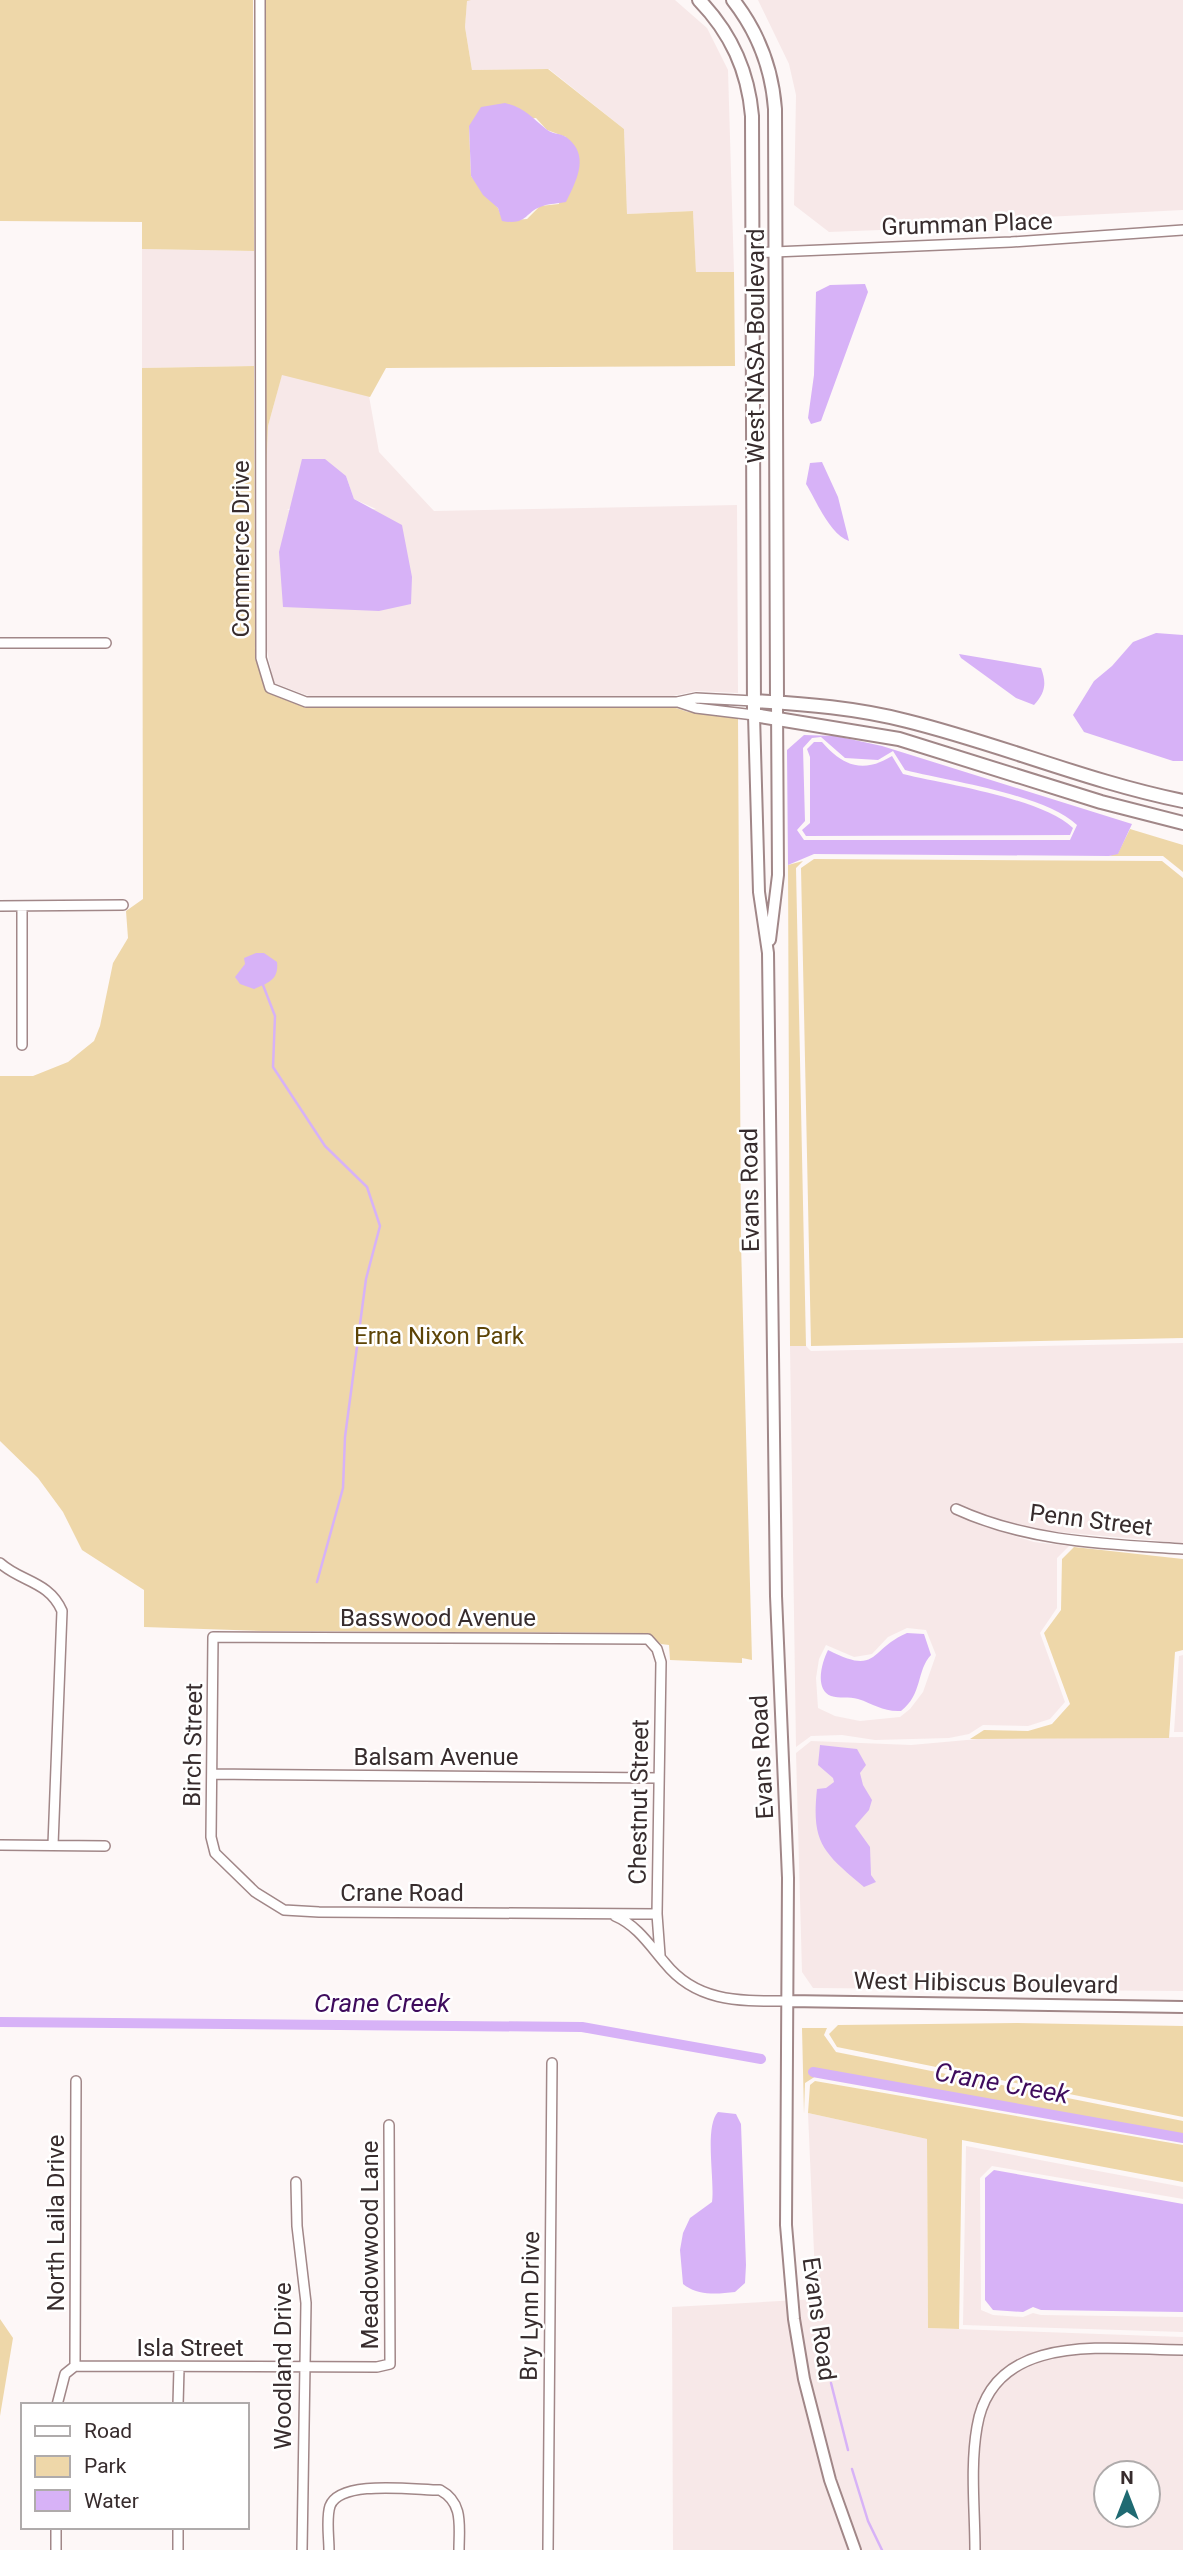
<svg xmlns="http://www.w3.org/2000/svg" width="1183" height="2550" viewBox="0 0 1183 2550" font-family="Roboto,sans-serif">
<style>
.built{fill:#f7e8e8;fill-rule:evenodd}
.green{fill:#eed7a9;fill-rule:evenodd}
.water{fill:#d7b2f7;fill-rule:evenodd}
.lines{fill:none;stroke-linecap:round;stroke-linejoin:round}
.stream{stroke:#d7b2f7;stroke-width:2.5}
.canal{stroke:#d7b2f7;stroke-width:10}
.minor-casing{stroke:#a18788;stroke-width:12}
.tertiary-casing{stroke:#a18788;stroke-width:14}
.secondary-casing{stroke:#a18788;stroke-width:16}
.minor{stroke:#fff;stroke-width:9}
.tertiary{stroke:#fff;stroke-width:10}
.secondary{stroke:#fff;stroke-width:12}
.labels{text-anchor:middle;stroke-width:5;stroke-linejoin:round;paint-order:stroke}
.street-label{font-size:24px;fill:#372c2d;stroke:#fff}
.park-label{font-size:24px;fill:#5d4406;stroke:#fff}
.water-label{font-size:26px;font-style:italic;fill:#3f0c5d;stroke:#fff}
</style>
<rect width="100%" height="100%" fill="#fdf7f7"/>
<path class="built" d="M467,0h208l32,28 21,42 6,202h-38l-3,-61 -66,3 -3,-85 -75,-60 -77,1 -7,-43z
M758,0h425v210l-194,10 -6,6 -154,6 -35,-27 2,-110 -7,-31z
M142,249l112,2v115l-112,2z
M282,374l87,22 10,56 55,59 303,-6 1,188 -42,-2 -23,5h-364l-35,-13 -8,-37 -1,-149 3,-71zM346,476l8,23 22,10 -89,1z
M1183,1343v200l-147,-13 -54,-15 -28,-13 -4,10 29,13 55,17 35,4 -12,12v50l-17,25 25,69 -15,17 -22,7 -45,-1 -14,9 -20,4 -74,2 -33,-5 -31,1 -15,11 -6,-401h16l5,5zM907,1628l19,2 10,25 -13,37 -13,17 -10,8 -40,4 -25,-5 -17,-8 -2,-30 3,-19 7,-14 28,12 18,-3 16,-17z
M1183,1655v77h-9l5,-76z
M1183,1737v254l-370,-3 -11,-16 -6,-219 15,-12 100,4 67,-6z
M808,2113l119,26 1,189 255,9v213h-510l-1,-243 144,-8zM1106,2473h42v42h-42z
M966,2146l217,41v12l-191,-33 -12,12 1,132 12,5 30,2 10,-4 8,2 142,2v15l-220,-7z"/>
<path class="green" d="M0,0h253l1,251 -112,-2v-27l-142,-1z
M263,0h208l-4,1 -2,26 7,43 76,-1 76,60 3,85 66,-3 3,61h38l1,94 -349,2 -16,29 -88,-22 -14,51 -3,71zM536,118l11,12 19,7 -7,67 -19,2 -13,13 -24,2 -5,-13 -27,-32 -2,-50z
M254,366l1,292 13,35 38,15 367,-1 15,5 50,5 3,526 11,417 -10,-2v5l-72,-3 -1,-15 -8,-1 -13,-11 -385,-2 -119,-4v-37l-62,-40 -19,-38 -25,-34 -38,-37v-365h33l35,-14 26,-21 6,-15 13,-63 15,-25 -2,-27 17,-12 -1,-531z
M1130,829l53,16v27l-20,-16h-54l9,-3z
M814,859l348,2 21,17v460l-372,8 -10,-478z
M803,861l-7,7 10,478h-16l-2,-481z
M1074,1547l109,12v91l-8,2 -6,86 -199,1 14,-9 44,1 24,-7 18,-20 -26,-71 17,-23 1,-51z
M1017,2023l166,3v91l-346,-70 -8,-13 9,-9z
M802,2028h25l-3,7 12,17 347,69v19l-367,-64 -11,7 -1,31z
M815,2081l368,64v37l-221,-42 -3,189 -31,-1 -1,-189 -119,-26 2,-28z
M0,2319l13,19 -13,78z"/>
<path class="water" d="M505,103c20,5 26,14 41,26 5,5 14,4 20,8 25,18 10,44 0,65 -8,2 -16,1 -23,4 -18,5 -15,20 -41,15l-4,-13 -15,-13 -12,-19 -2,-50 12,-19z
M865,284l3,8 -47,129 -10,3 -3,-6 6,-43 2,-83 14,-7z
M302,459h23l21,17 8,23 48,26 10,52 -1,27 -32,7 -96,-4 -4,-55z
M822,462l16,35 11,44c-19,-6 -33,-41 -43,-57l4,-21z
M1156,633l27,2v126h-10l-89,-29 -11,-17 21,-34 18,-15 21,-24z
M959,654l82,14c6,16 4,25 -7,37l-18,-7 -55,-40z
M804,735l32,1 46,10 250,78 -14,30 -9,2 -295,-2 -26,11 -1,-115zM821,737l24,21 33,2 15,-9 12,19c47,12 139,24 172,55l-7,15h-266l-7,-10 8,-9 -2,-73 9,-10z
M814,742h8c21,24 41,32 70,14l11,18c45,11 138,24 170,54l-3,7 -264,1 -4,-6 8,-7v-66l-3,-8z
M256,953h8l13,9c2,18 -9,21 -23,27l-14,-5 -5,-7 10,-13 -1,-6z
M907,1633l17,1 7,21c-15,16 -8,39 -30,56 -18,1 -27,-7 -43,-12 -9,-3 -19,0 -27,-3 -17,-7 -9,-34 -3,-46 51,26 40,0 79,-17z
M820,1745l37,4 9,16 -6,8 3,12 9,15 -3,10 -14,16 15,21 1,28 5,7 -12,5c-40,-34 -53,-43 -47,-98l9,-1 8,-6 -1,-4 -15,-13z
M718,2112l18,2 5,10 5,141 -1,18 -10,9c-18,2 -37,4 -52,-8l-3,-34 3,-17 7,-15 22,-16c3,-22 -8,-75 6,-90z
M994,2170l189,34v108l-142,-2 -8,-3 -10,5 -30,-2 -8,-10v-122z"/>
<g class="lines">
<path class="stream" d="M263,985l12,31 -2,51 52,79 42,41 13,39 -14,53 -21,158 -2,51 -26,94
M831,2383l17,67
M852,2469l16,52 14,29"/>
<path class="canal" d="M0,2022l582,5 179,32
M813,2072l370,66"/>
<defs>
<path id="minor" d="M260,0l1,658 9,30 36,14h371l19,-4 58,3
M752,253l259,-11 172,-12
M0,643h106
M678,702l18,6 58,7
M0,906l123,-1
M22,906v139
M956,1509c72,33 149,35 227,40
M0,1563c21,19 49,18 62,48l-9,234
M212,1774l447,4
M0,1845l105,1
M657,1914l-338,-2 -35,-2 -29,-18 -40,-39 -4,-16 2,-200 435,2 9,10 4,13 -4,252 3,41
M615,1916c22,9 36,31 50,47 32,40 76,38 123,38
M296,2182l1,44 9,77 -4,247
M75,2366l302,1 13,-3 -1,-239
M75,2366l1,-285
M57,2405l8,-31 10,-8
M178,2405l1,-37
M56,2550v-23
M178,2550v-23
M329,2550c0,-13 -3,-32 1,-44 10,-27 85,-16 110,-16 24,13 19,36 19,60
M548,2550l4,-487
M975,2550c0,-40 -5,-83 2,-123 16,-98 134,-77 206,-77"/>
<path id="tertiary" d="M754,715l5,177 9,61 8,643 12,282 -2,347 8,94 10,60 26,101 25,70
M770,940l8,-65 -1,-172
M788,2001l395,6"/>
<path id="secondary" d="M699,0c32,33 49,70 53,116l2,599 145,24 202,63 82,21
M733,0c25,32 39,69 42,109l2,594
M754,701c52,3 103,7 153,20 93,23 182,61 276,80"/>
</defs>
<use href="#minor" class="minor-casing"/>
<use href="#tertiary" class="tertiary-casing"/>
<use href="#secondary" class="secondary-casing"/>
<use href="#minor" class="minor"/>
<use href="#tertiary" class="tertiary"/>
<use href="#secondary" class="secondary"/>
</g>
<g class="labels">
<g class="street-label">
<text transform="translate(967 224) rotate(-2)" y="8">Grumman Place</text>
<text transform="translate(756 346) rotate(-90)" y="8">West NASA Boulevard</text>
<text transform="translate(241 549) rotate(-90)" y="8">Commerce Drive</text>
<text transform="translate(750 1190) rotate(-91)" y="8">Evans Road</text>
<text transform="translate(1091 1520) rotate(7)" y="8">Penn Street</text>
<text x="438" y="1626">Basswood Avenue</text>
<text transform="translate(193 1745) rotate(-89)" y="8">Birch Street</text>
<text x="436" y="1765">Balsam Avenue</text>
<text transform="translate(762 1757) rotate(-93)" y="8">Evans Road</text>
<text transform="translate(639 1802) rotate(-89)" y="8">Chestnut Street</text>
<text x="402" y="1901">Crane Road</text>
<text transform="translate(986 1983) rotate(1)" y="8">West Hibiscus Boulevard</text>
<text transform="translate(56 2223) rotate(-90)" y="8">North Laila Drive</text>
<text transform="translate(370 2245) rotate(-90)" y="8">Meadowwood Lane</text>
<text transform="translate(530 2306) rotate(-89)" y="8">Bry Lynn Drive</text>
<text transform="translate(819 2319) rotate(82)" y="8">Evans Road</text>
<text x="190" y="2356">Isla Street</text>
<text transform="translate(283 2366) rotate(-90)" y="8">Woodland Drive</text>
</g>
<g class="park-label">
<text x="439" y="1344">Erna Nixon Park</text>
</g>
<g class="water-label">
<text x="382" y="2012">Crane Creek</text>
<text transform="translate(1002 2083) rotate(10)" y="9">Crane Creek</text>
</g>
</g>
<rect x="21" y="2403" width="228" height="126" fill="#ffffff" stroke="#afabab" stroke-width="2"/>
<rect x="35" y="2426" width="35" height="10" fill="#ffffff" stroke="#afabab" stroke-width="2"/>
<text x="84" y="2438" font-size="21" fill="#372c2d">Road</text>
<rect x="35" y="2456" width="35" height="21" fill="#eed7a9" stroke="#afabab" stroke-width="2"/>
<text x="84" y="2473" font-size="21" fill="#372c2d">Park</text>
<rect x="35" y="2490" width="35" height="21" fill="#d7b2f7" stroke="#afabab" stroke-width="2"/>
<text x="84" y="2508" font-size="21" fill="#372c2d">Water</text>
<g transform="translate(1127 2494)"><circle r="33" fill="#ffffff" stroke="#afabab" stroke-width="2"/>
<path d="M0-5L12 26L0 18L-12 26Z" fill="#1f6a72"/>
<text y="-10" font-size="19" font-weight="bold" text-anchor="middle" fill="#372c2d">N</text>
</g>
</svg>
